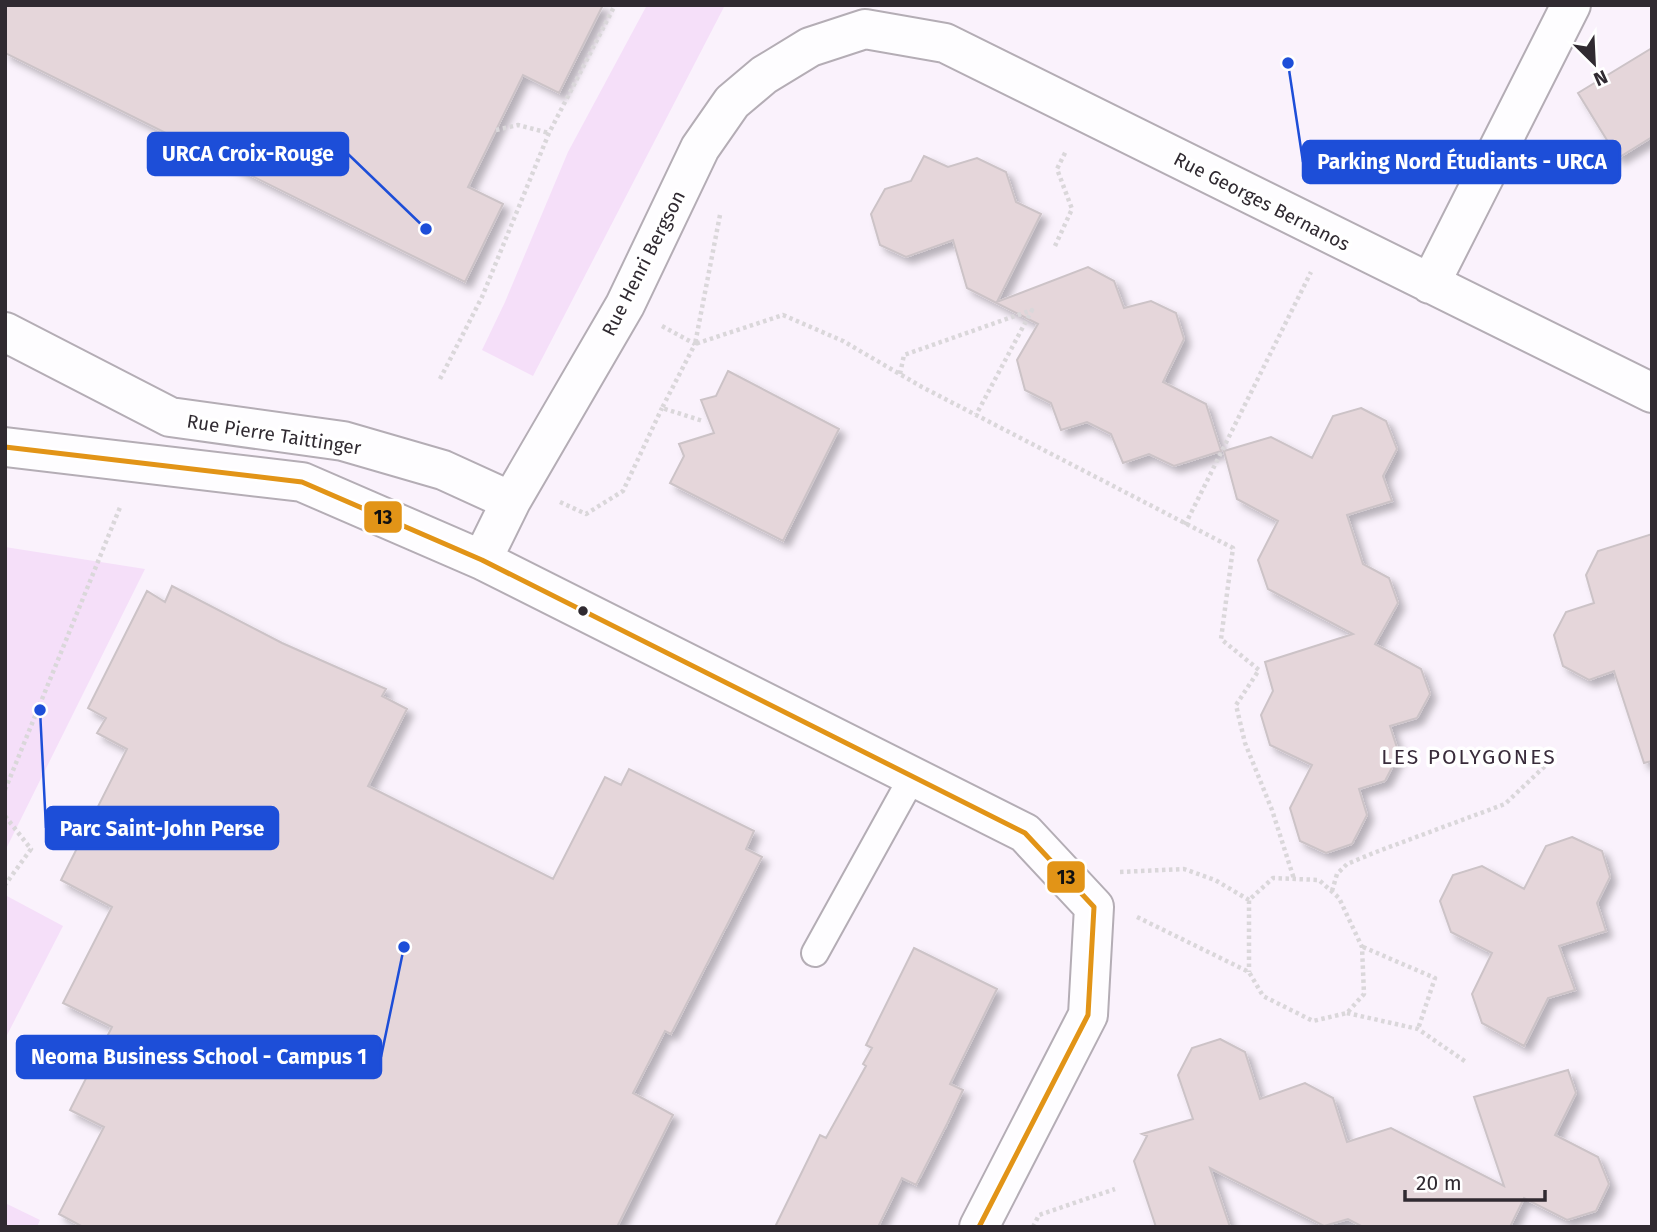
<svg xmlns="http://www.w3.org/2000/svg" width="1657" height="1232" viewBox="0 0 1657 1232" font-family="'Fira Sans',sans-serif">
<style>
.green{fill:#f5dff9}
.building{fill:#e5d6da;stroke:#ccc3c7;stroke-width:2;filter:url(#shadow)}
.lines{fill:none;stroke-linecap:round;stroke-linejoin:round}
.service-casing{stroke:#b4adb5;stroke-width:30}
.minor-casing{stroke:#b4adb5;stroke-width:42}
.path{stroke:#dad7da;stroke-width:4.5;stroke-dasharray:3.5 3.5;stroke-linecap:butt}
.service{stroke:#fefdff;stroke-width:26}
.minor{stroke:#fefdff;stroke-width:38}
.bus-1-casing{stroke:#fff;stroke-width:10}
.bus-1{stroke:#e29417;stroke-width:5}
.bus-dot{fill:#302a31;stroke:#fff;stroke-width:2.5}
.labels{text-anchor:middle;stroke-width:7;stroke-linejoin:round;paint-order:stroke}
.street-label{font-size:19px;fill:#302a31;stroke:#fff}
.neighbourhood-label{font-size:21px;letter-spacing:2px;fill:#392c3b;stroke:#fff}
.leader{fill:none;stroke:#1d4ed8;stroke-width:2.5}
.callout-dot{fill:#1d4ed8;stroke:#fff;stroke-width:2.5}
.callout{fill:#1d4ed8;stroke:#1d4ed8;stroke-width:2.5}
.callout-label{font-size:21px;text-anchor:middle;font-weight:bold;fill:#fff}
.line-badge{stroke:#fff;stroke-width:2.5}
.pale-badge-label{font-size:19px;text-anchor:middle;font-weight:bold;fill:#111}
</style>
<defs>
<filter id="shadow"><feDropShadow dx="6" dy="6" stdDeviation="3.5" flood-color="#0004"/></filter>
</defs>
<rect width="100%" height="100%" fill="#faf2fc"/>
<path class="green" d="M647,5h78l-192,371 -51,-26 23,-48 63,-150z
M5,547l140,22 -140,282z
M5,895l58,31 -58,113z
M5,1203l35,17 -3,7h-32z"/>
<path class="building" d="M5,5h598l-44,88 -36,-18 -55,112 35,17 -38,78 -460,-229z
M1652,48v89l-34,21 -40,-65z
M924,156l24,11 29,-9 29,14 10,30 25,12 -44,88 91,-35 26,14 10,27 27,-7 25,12 8,26 -21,43 43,22 15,47 -47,15 -25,-12 -26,9 -12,-29 -24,-12 -26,8 -10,-27 -26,-13 -8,-30 21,-36 -71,-36 -14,-48 -47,17 -26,-12 -9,-31 14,-25 26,-8z
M728,371l111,58 -56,112 -113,-58 14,-27 -5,-12 35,-11 -13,-33 15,-4z
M1361,408l25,13 11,28 -14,27 9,25 -45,14 16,49 26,14 9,25 -23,41 46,25 9,25 -13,24 -27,8 9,28 -14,27 -26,8 8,26 -15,29 -26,9 -26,-12 -10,-33 22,-43 -42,-20 -9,-30 12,-24 -8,-29 88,-28 -85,-45 -10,-29 20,-39 -41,-22 -13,-48 47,-14 41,21 21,-42z
M1652,534v227l-8,2 -30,-92 -25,9 -26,-14 -9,-31 12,-23 28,-9 -8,-28 12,-24z
M172,586l110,57 104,46 -4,7 25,13 -39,77 185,93 52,-102 16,8 8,-16 125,62 -8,18 16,8 -91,177 -6,-3 -32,62 40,22 -56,112h-534l-24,-13 45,-87 -34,-17 42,-83 -49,-24 49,-96 -51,-27 66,-131 -30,-16 9,-15 -18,-10 59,-117 18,11z
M1572,837l30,14 8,26 -13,26 9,28 -47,15 16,44 -27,8 -24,48 -42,-23 -10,-29 20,-41 -41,-21 -11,-31 13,-26 29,-9 42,23 22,-43z
M914,948l83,41 -47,95 13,6 -16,34 -31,61 -14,-7 -24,49h-103l45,-92 6,3 40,-72 -3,-2 9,-16 -6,-3z
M1220,1039l25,13 15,47 45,-16 28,15 14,44 44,-14 113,58 -30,-89 94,-27 8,23 -21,42 43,22 11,27 -13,27 -29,9 -43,-22 -14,29h-147l-15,-8 -24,7 -114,-58 20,59h-74l-22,-66 13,-25 -5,-2 51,-15 -15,-44 14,-27z"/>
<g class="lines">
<defs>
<path id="service" d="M815,953l98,-177"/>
<path id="minor" d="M1430,284l141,-279
M5,332l165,85 173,24 100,29 68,31
M5,447l297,35 180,78 543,273 69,74 -6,108 -109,212
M482,560l29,-59 114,-196 75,-157 32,-46 32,-27 46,-28 55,-18 80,14 707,350"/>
</defs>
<use href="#service" class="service-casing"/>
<use href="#minor" class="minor-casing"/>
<path class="path" d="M496,130l22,-5 31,8
M720,215l-25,129 88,-29 60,26 79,46 311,161 -12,91 38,31 -23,35 9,38 27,67 22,69
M1055,246l17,-37 -15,-40 9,-18
M662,326l33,18 -33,64 41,13
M900,374l4,-19 128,-45 -56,105
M440,379l42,-82 67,-164 66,-128
M560,502l26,12 37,-23 39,-83
M1185,525l126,-253
M5,790l116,-285
M5,816l26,33 -26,36
M1120,872l64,-3 31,11 34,20
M1332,891l5,-17 10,-10 29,-12 129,-48 40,-38
M1137,917l112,55 14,24 50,25 34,-8 17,-19 -2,-47 -23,-49 -20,-18 -46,-2 -24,22v72
M1363,947l72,31 -17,51
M1347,1013l71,16 48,33
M1033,1227l6,-12 76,-26"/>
<use href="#service" class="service"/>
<use href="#minor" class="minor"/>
<defs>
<path id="bus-1" d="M5,447l297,35 180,78 543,273 69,74 -6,108 -109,212"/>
</defs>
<use href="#bus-1" class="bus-1-casing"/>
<use href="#bus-1" class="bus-1"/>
</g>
<circle class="bus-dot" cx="583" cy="611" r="6"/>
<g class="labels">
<g class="street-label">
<text transform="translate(1262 201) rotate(27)" y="7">Rue Georges Bernanos</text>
<text transform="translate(643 263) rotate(-63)" y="7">Rue Henri Bergson</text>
<text transform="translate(274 434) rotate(9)" y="7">Rue Pierre Taittinger</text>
</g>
<g class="neighbourhood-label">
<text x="1469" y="764">LES POLYGONES</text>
</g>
</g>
<path class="leader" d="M426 229L348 154M1288 63L1303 162M40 710L46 828M404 947L381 1057"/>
<g class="callout-dot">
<circle cx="426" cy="229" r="7"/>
<circle cx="1288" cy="63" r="7"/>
<circle cx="40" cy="710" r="7"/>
<circle cx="404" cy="947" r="7"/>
</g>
<g class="callout">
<rect x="148" y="133" width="200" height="42" rx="7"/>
<rect x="1303" y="141" width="317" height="42" rx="7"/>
<rect x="46" y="807" width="232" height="42" rx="7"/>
<rect x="17" y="1036" width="364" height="42" rx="7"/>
</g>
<g class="callout-label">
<text x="248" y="161">URCA Croix-Rouge</text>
<text x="1462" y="169">Parking Nord Étudiants - URCA</text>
<text x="162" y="836">Parc Saint-John Perse</text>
<text x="199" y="1064">Neoma Business School - Campus 1</text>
</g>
<g class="line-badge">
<rect x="363" y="500" width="40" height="34" rx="7" fill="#e29417"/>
<rect x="1046" y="860" width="40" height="34" rx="7" fill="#e29417"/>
</g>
<g class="pale-badge-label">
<text x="383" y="524">13</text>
<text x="1066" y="884">13</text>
</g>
<rect width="1657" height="1232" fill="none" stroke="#302a31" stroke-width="14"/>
<g transform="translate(1594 63) rotate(156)" stroke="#ffffff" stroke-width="5" paint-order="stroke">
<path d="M0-5L12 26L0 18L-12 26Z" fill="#302a31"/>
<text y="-10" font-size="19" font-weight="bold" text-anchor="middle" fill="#302a31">N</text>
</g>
<path d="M1405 1190v10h140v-10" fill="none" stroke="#302a31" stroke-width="3.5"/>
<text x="1416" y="1190" font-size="21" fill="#302a31" stroke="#ffffff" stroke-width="5" paint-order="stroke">20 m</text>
</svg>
